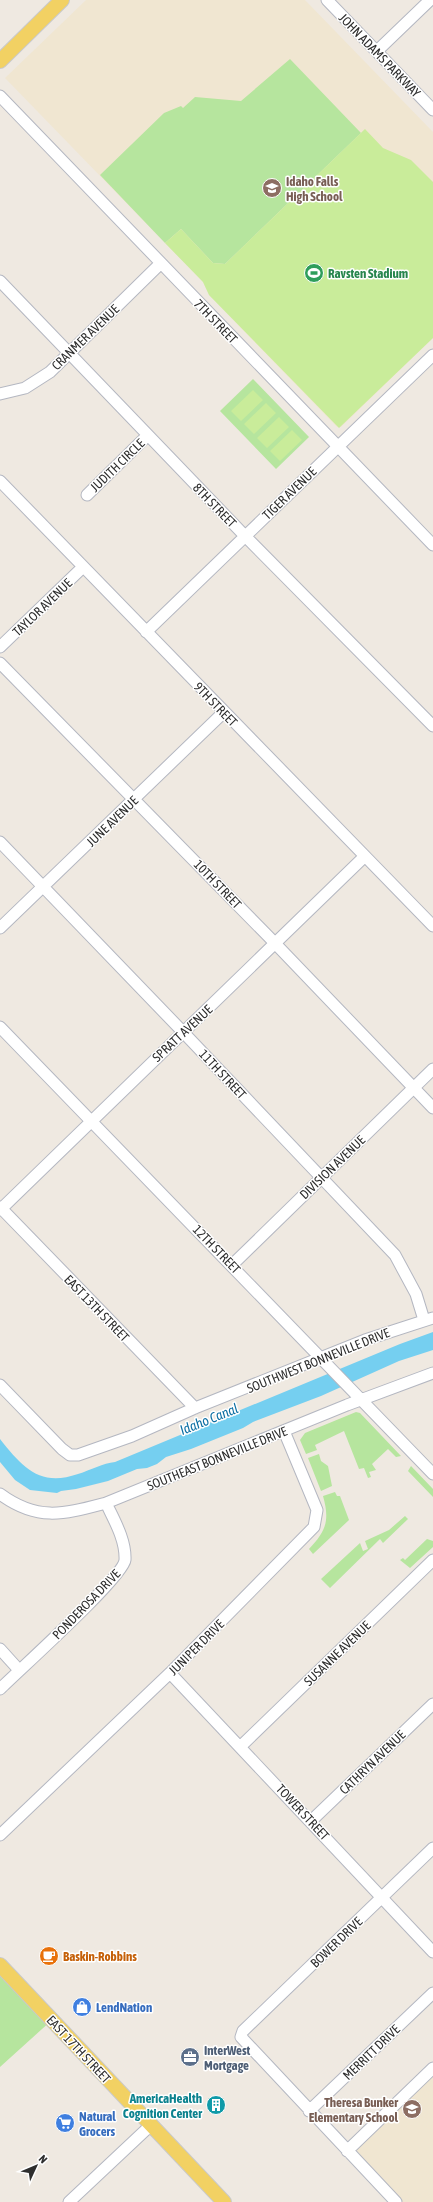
<svg xmlns="http://www.w3.org/2000/svg" width="433" height="2202" viewBox="0 0 433 2202" font-family="'Asap Condensed',sans-serif">
<style>
.education{fill:#f0e6d1}
.green{fill:#b6e59e}
.pitch{fill:#c9ec9a}
.water{fill:#75cff0}
.lines{fill:none;stroke-linecap:round;stroke-linejoin:round}
.minor-casing{stroke:#b4b7c1;stroke-width:13}
.major-casing{stroke:#c9c9c9;stroke-width:16}
.minor{stroke:#fff;stroke-width:11}
.major{stroke:#f2d163;stroke-width:14}
.labels{text-anchor:middle;stroke-width:3;stroke-linejoin:round;paint-order:stroke}
.street-label{font-size:13px;fill:#2e2e2e;stroke:#fff}
.education-label{font-size:13px;font-weight:bold;fill:#785e54;stroke:#fff;text-anchor:start}
.leisure-label{font-size:13px;font-weight:bold;fill:#27864d;stroke:#fff;text-anchor:start}
.food-label{font-size:13px;font-weight:bold;fill:#c56008;stroke:#fff;text-anchor:start}
.shop-label{font-size:13px;font-weight:bold;fill:#366cbe;stroke:#fff;text-anchor:start}
.service-label{font-size:13px;font-weight:bold;fill:#4e5e75;stroke:#fff;text-anchor:start}
.culture-label{font-size:13px;font-weight:bold;fill:#0d838f;stroke:#fff;text-anchor:end}
.water-label{font-size:14px;font-style:italic;fill:#0d6fa3;stroke:#fff}
</style>
<rect width="100%" height="100%" fill="#efe9e1"/>
<path class="education" d="M86,0h219l128,132v206l-92,89h-4l-128,-132 -6,-13 -198,-204z
M433,2068v134h-37l-49,-51z"/>
<path class="green" d="M290,59l71,74 -136,131 -12,-1 -32,-34 -16,14 -65,-68 64,-62 17,-7 2,2 12,-11 46,4z
M253,379l56,58 -33,32 -56,-58z
M356,1412l4,1 41,43 -5,1 -8,-8 -16,15 4,6 -7,2 2,5 -3,1 -4,-10 -5,1 -15,-38 -29,14 2,5 -11,4 -6,-14 5,-7z
M319,1454l2,7 7,5 4,20 -11,5 -13,-33z
M411,1466l22,23v8l-25,-26z
M335,1492l2,4h3l9,24 -36,34 -4,-5c17,-18 21,-28 14,-53z
M405,1516l3,3 -25,24 -3,-4 -50,49 -9,-9 39,-36 3,8 5,-2 -3,-8 24,-11z
M427,1539l6,2v6l-23,21 -10,-8 3,-2 2,2z
M0,1965l52,55 -52,47z"/>
<path class="pitch" d="M365,129l18,19 28,12 22,22v156l-94,90 -130,-133 -6,-13 -38,-39 16,-14 32,34 12,1z
M253,390l10,10 -22,21 -10,-10z
M266,403l10,10 -22,21 -10,-10z
M279,417l10,10 -22,21 -10,-10z
M292,430l10,10 -22,21 -10,-10z"/>
<path class="water" d="M433,1332v18l-34,11 -78,35 -68,26 -10,6 -52,21 -25,8 -9,7 -10,4 -10,1 -29,12 -32,8 -15,2 -4,2 -27,-3 -15,-10 -15,-18v-23c23,29 40,48 78,35 13,-4 25,-11 37,-12l285,-118z"/>
<g class="lines">
<defs>
<path id="minor" d="M327,0l106,110
M377,51l53,-51
M0,96l433,449
M0,281l245,255 188,190
M0,394l25,-6 25,-16 111,-109
M0,481l433,445
M87,495l61,-60
M146,632l287,-277
M0,647l83,-80
M0,663l268,273 165,172
M0,842l183,190 212,223 21,39 8,26
M0,928l224,-216
M0,1027l433,447
M0,1207l195,201
M0,1210l365,-354
M232,1265l201,-196
M0,1385l62,64 8,6h8l54,-19 63,-28 170,-68 68,-22
M0,1494c38,28 64,20 106,9l241,-98 86,-32
M0,1649l19,21
M170,1673l263,279
M0,1689c18,-18 124,-113 125,-129 1,-20 -11,-40 -19,-57
M240,1747l193,-187
M311,1821l122,-117
M0,1835l170,-162 144,-146 3,-17 -33,-79
M309,2111l124,-118
M347,2151l86,-83
M69,2202l82,-77
M396,2202l-155,-165 2,-6 190,-183"/>
<path id="major" d="M0,61l62,-61
M0,1965l224,237"/>
</defs>
<use href="#minor" class="minor-casing"/>
<use href="#major" class="major-casing"/>
<use href="#minor" class="minor"/>
<use href="#major" class="major"/>
</g>
<defs>
<symbol id="school-disc" viewBox="-11 -11 22 22"><circle r="9.5" fill="#8d6e63" stroke="#fff"/><path d="M0-5L7-2L0 1L-7-2ZM-4 1L0 2.5L4 1V4Q0 6-4 4Z" fill="#fff"/></symbol>
<symbol id="stadium-disc" viewBox="-11 -11 22 22"><circle r="9.5" fill="#2e9e5b" stroke="#fff"/><path d="M0-5a6.5 5 0 1 0 0 10a6.5 5 0 1 0 0-10ZM-3.5-1.8h7v3.6h-7Z" fill="#fff"/></symbol>
<symbol id="cafe-disc" viewBox="-11 -11 22 22"><circle r="9.5" fill="#e8710a" stroke="#fff"/><path d="M-5.5-4.5H6V0H3Q3 3.5 0 3.5H-2.5Q-5.5 3.5-5.5 0ZM3-3.2v2h1.7v-2ZM-6 4.5H4V6H-6Z" fill="#fff"/></symbol>
<symbol id="shop-disc" viewBox="-11 -11 22 22"><circle r="9.5" fill="#3f7fe0" stroke="#fff"/><path d="M-5-2.5h2.3a2.7 3.5 0 0 1 5.4 0H5L5.5 6h-11ZM-1.5-2.5h3a1.5 2.3 0 0 0-3 0Z" fill="#fff"/></symbol>
<symbol id="office-disc" viewBox="-11 -11 22 22"><circle r="9.5" fill="#5c6f8a" stroke="#fff"/><path d="M-6-3h4V-5.5h4V-3h4V5H-6ZM-1-4.5V-3h2v-1.5ZM-6 0V1H6V0Z" fill="#fff"/></symbol>
<symbol id="building-disc" viewBox="-11 -11 22 22"><circle r="9.5" fill="#0f9aa8" stroke="#fff"/><path d="M-4-6H4V6H1V3H-1V6H-4ZM-2.5-4.3h1.7v1.8h-1.7ZM.8-4.3h1.7v1.8H.8ZM-2.5-1h1.7V.8h-1.7ZM.8-1h1.7V.8H.8Z" fill="#fff"/></symbol>
<symbol id="supermarket-disc" viewBox="-11 -11 22 22"><circle r="9.5" fill="#3f7fe0" stroke="#fff"/><path d="M-6-5.5h2.5l.6 2H6L4.5 2H-2.5L-4.4-4H-6ZM-1.5 3.2a1.3 1.3 0 1 0 .1 0ZM3 3.2a1.3 1.3 0 1 0 .1 0Z" fill="#fff"/></symbol>
</defs>
<g fill-rule="evenodd">
<use href="#school-disc" x="261" y="177" width="22" height="22"/>
<use href="#stadium-disc" x="303" y="262" width="22" height="22"/>
<use href="#cafe-disc" x="38" y="1945" width="22" height="22"/>
<use href="#shop-disc" x="71" y="1996" width="22" height="22"/>
<use href="#office-disc" x="179" y="2046" width="22" height="22"/>
<use href="#building-disc" x="205" y="2094" width="22" height="22"/>
<use href="#school-disc" x="401" y="2098" width="22" height="22"/>
<use href="#supermarket-disc" x="54" y="2112" width="22" height="22"/>
</g>
<g class="labels">
<g class="street-label">
<text transform="translate(380 55) rotate(46)" y="5">JOHN ADAMS PARKWAY</text>
<text transform="translate(216 321) rotate(46)" y="5">7TH STREET</text>
<text transform="translate(85 337) rotate(-44)" y="5">CRANMER AVENUE</text>
<text transform="translate(117 465) rotate(-44)" y="5">JUDITH CIRCLE</text>
<text transform="translate(289 493) rotate(-44)" y="5">TIGER AVENUE</text>
<text transform="translate(215 505) rotate(46)" y="5">8TH STREET</text>
<text transform="translate(42 607) rotate(-44)" y="5">TAYLOR AVENUE</text>
<text transform="translate(216 704) rotate(46)" y="5">9TH STREET</text>
<text transform="translate(112 821) rotate(-44)" y="5">JUNE AVENUE</text>
<text transform="translate(218 884) rotate(46)" y="5">10TH STREET</text>
<text transform="translate(182 1033) rotate(-43)" y="5">SPRATT AVENUE</text>
<text transform="translate(223 1074) rotate(47)" y="5">11TH STREET</text>
<text transform="translate(332 1167) rotate(-44)" y="5">DIVISION AVENUE</text>
<text transform="translate(217 1249) rotate(46)" y="5">12TH STREET</text>
<text transform="translate(97 1308) rotate(46)" y="5">EAST 13TH STREET</text>
<text transform="translate(318 1360) rotate(-22)" y="5">SOUTHWEST BONNEVILLE DRIVE</text>
<text transform="translate(217 1458) rotate(-22)" y="5">SOUTHEAST BONNEVILLE DRIVE</text>
<text transform="translate(86 1604) rotate(-46)" y="5">PONDEROSA DRIVE</text>
<text transform="translate(196 1647) rotate(-45)" y="5">JUNIPER DRIVE</text>
<text transform="translate(337 1653) rotate(-44)" y="5">SUSANNE AVENUE</text>
<text transform="translate(372 1762) rotate(-44)" y="5">CATHRYN AVENUE</text>
<text transform="translate(303 1812) rotate(47)" y="5">TOWER STREET</text>
<text transform="translate(336 1942) rotate(-44)" y="5">BOWER DRIVE</text>
<text transform="translate(79 2049) rotate(47)" y="5">EAST 17TH STREET</text>
<text transform="translate(371 2052) rotate(-44)" y="5">MERRITT DRIVE</text>
</g>
<g class="education-label">
<text x="286" y="186">Idaho Falls<tspan x="286" dy="15">High School</tspan></text>
<text x="398" y="2107" text-anchor="end">Theresa Bunker<tspan x="398" dy="15">Elementary School</tspan></text>
</g>
<g class="leisure-label">
<text x="328" y="278">Ravsten Stadium</text>
</g>
<g class="food-label">
<text x="63" y="1961">Baskin-Robbins</text>
</g>
<g class="shop-label">
<text x="96" y="2012">LendNation</text>
<text x="79" y="2121">Natural<tspan x="79" dy="15">Grocers</tspan></text>
</g>
<g class="service-label">
<text x="204" y="2055">InterWest<tspan x="204" dy="15">Mortgage</tspan></text>
</g>
<g class="culture-label">
<text x="202" y="2103">AmericaHealth<tspan x="202" dy="15">Cognition Center</tspan></text>
</g>
<g class="water-label">
<text transform="translate(209 1419) rotate(-22)" y="5">Idaho Canal</text>
</g>
</g>
<g transform="translate(36 2166) rotate(46)" stroke="#ffffff" stroke-width="3" paint-order="stroke">
<path d="M0-3L7 15L0 10L-7 15Z" fill="#2e2e2e"/>
<text y="-6" font-size="11" font-weight="bold" text-anchor="middle" fill="#2e2e2e">N</text>
</g>
</svg>
